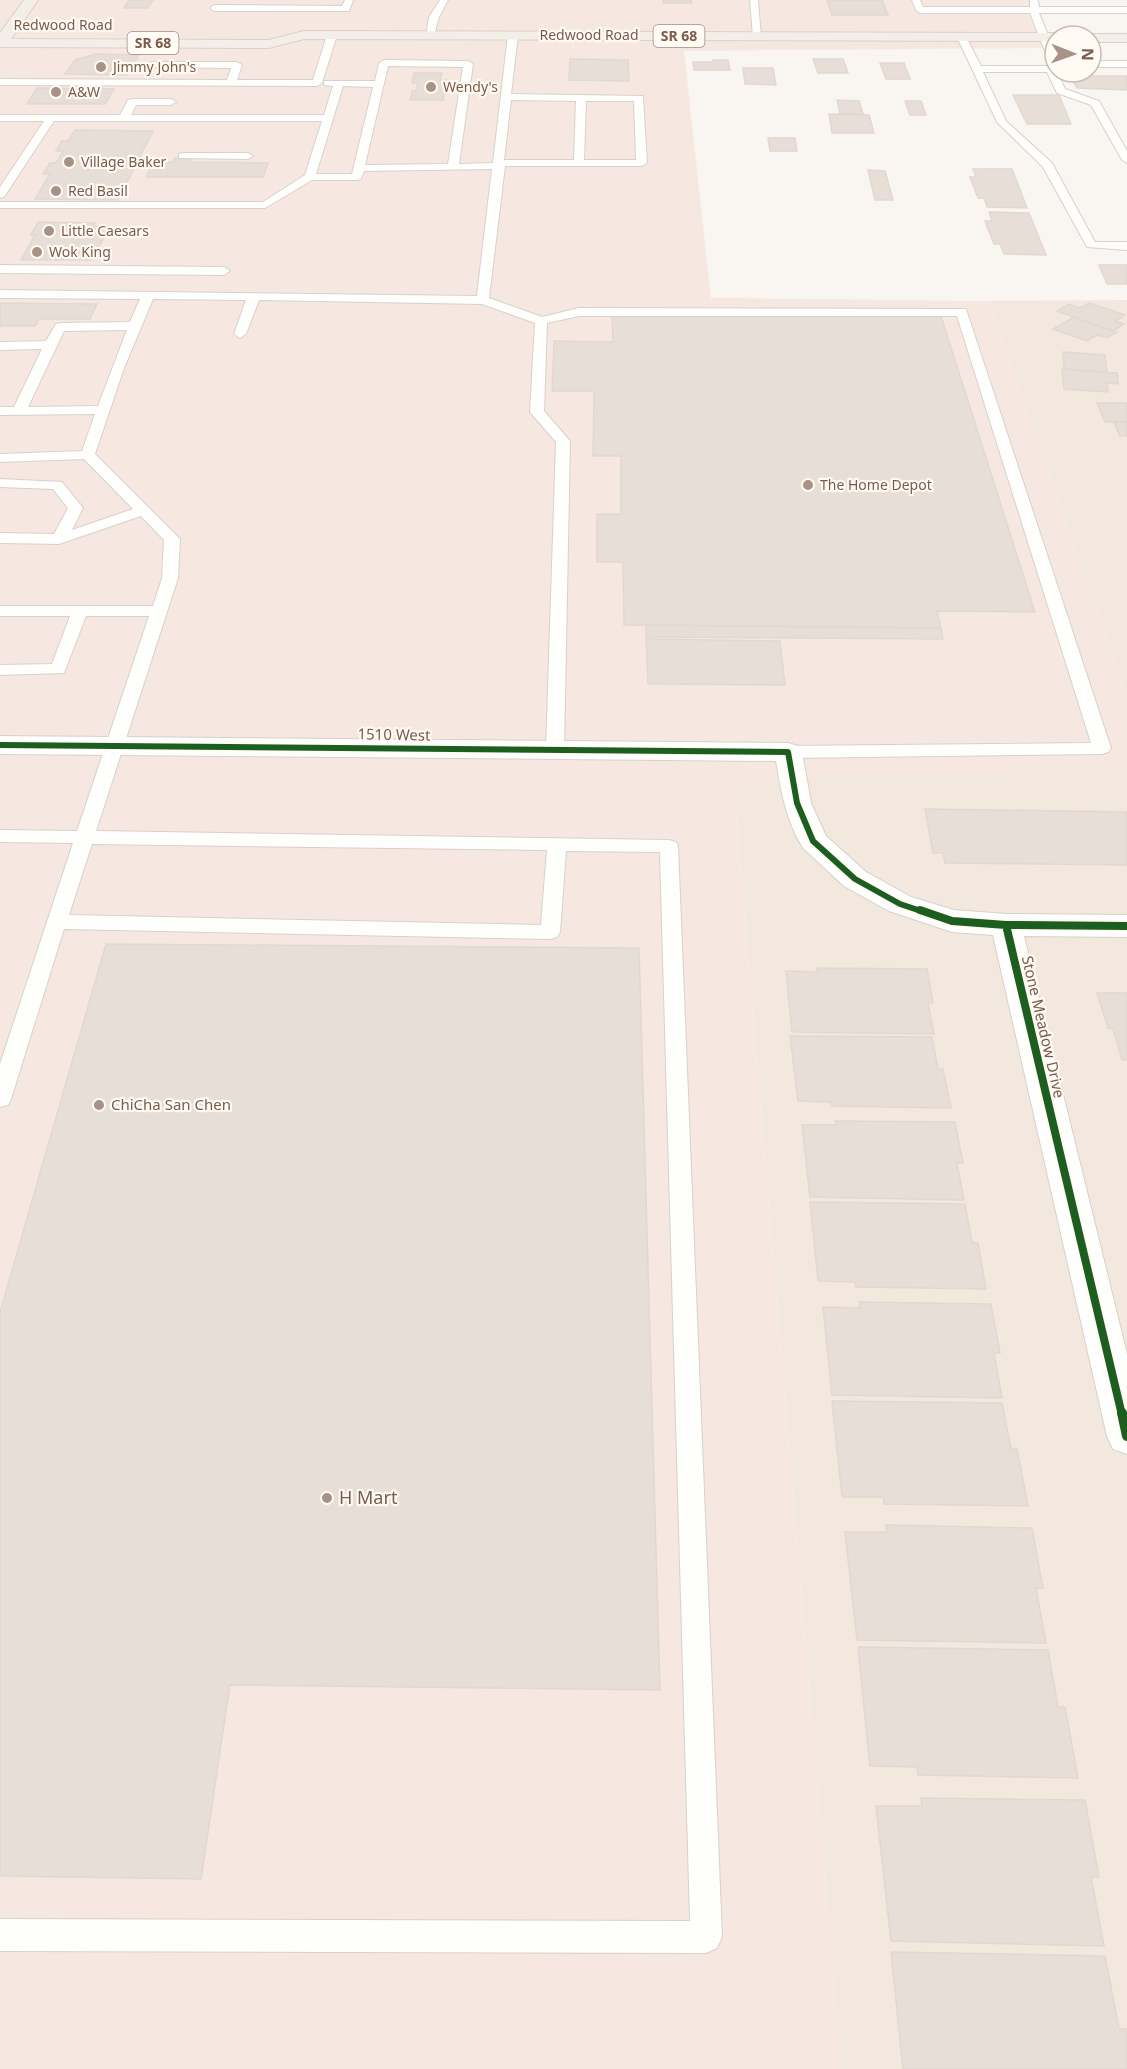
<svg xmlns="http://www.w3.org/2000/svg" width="1127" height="2069" viewBox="0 0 1127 2069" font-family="'Noto Sans',sans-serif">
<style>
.residential{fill:#f2e8de}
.commercial{fill:#f6e8e1}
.building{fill:#e6ded7;stroke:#e2d8d2;stroke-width:1.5}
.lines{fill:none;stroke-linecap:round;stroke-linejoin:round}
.service-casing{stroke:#d7d1cb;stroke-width:2}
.minor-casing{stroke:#d7d1cb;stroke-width:2}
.primary-casing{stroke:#dad1cc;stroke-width:2}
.service{fill:#fefefd;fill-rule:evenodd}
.minor{fill:#fefefd;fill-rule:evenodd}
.primary{fill:#f3eee8;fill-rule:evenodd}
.cycleway-far2-casing{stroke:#fffaf3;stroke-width:9}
.cycleway-far1-casing{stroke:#fffaf3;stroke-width:12}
.cycleway-casing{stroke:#fffaf3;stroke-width:14}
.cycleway-far2{stroke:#1b5e20;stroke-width:6}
.cycleway-far1{stroke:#1b5e20;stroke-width:8}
.cycleway{stroke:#1b5e20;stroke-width:10}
.poi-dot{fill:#a69286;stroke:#fffaf3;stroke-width:2}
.labels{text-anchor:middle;stroke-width:4.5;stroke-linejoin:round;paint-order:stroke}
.far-street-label{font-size:14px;fill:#7a5c4d;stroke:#fffaf3}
.shield{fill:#fffaf3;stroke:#a28b7f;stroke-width:1.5}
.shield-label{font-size:14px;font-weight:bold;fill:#7a5c4d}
.far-poi-label{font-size:14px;fill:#7a5c4d;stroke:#fffaf3;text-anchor:start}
.street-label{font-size:15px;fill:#7a5c4d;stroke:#fffaf3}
.poi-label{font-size:15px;fill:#7a5c4d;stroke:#fffaf3;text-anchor:start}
.near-poi-label{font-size:18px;fill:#7a5c4d;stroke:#fffaf3;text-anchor:start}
</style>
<rect width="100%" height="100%" fill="#f9f5f0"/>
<path class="residential" d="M1127,300v396l-139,-395z
M1127,771v1298h-286l-108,-1290z"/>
<path class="commercial" d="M0,0h1032l15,48 -363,3 27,247 277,3 139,395v75l-394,9 108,1289h-841z"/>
<path class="building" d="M129,0h24l-5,8h-24z
M663,0h28l1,3h-29z
M827,0h55l6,15h-56z
M96,54l43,1 -12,20 -62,-1 10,-14z
M570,59l58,1 1,21 -60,-1z
M813,59h30l5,14h-30z
M713,60h15l2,10h-36l-1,-8h21z
M880,63h24l6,16h-24z
M743,68h30l3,17 -31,-1z
M414,73h28l-2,7h7l-4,20h-33l2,-9h4l2,-8h-6z
M1070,76h57v14l-50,-2z
M37,88l77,1 -9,15h-78z
M1013,95h46l12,29h-44z
M837,100l22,1 4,13 -23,-1z
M905,101h16l5,14h-16z
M829,114l40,1 5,18h-42z
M75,130l78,1 -35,69 -83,-1 15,-25h-7l7,-11h6l7,-12h-7l6,-10h6z
M768,138h27l2,13h-27z
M175,158h17l-2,4 78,1 -5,14h-117l8,-15h19z
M973,169h39l15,39 -40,-1 -3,-9h-6l-8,-21h6z
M868,170l17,1 8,29h-18z
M989,212l40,1 17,42 -42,-1 -4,-10h-6l-9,-23h7z
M38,222l57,1 -2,3h17l-18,34h-71l14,-25h-4z
M1099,265h28v19h-20z
M0,303l97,1 -7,15h-51l-4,7h-35z
M1089,303l36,12 -9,6 8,3 -11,7 -56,-20 12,-7 11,4z
M612,313l329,3 94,296 -98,-1 4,17 -317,-3 -1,-63h-26v-48h24v-58h-28l1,-65h-42l2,-50 59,1z
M1074,317l39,14 4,1 -10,6 -10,-3 -10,6 -34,-12z
M1063,352l42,3 2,17 -43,-3z
M1062,369l55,4 1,11 -11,-1 1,9 -44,-3z
M1097,403h30v19h-22z
M1114,422h13v14h-7z
M646,625l295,3 2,11 -297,-2z
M646,639l134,2 5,44 -137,-1z
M925,809l202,3v53l-182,-2 -2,-10h-10z
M106,944l533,4 21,742 -430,-5 -29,194 -201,-3v-564z
M817,968l110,1 6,34h-5l6,31 -142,-2 -6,-61 31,1z
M1097,993h30v67h-5l-9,-32h-5z
M790,1036l142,1 6,32h5l8,39 -119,-2 -1,-4 -33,-1z
M835,1121l120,1 8,41h-6l7,37 -154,-3 -8,-72h34z
M810,1202l155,2 7,38 6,1 8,46 -130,-2 -1,-5 -37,-1z
M859,1302l132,2 9,49h-6l8,45 -170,-3 -9,-88 37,1z
M832,1401l170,2 9,46h6l11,57 -144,-2 -1,-7h-41z
M886,1525l146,3 11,60h-7l10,55 -189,-3 -12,-108h42z
M858,1647l190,3 10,57h7l13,71 -160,-3 -1,-8 -47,-1z
M921,1798l164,2 14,77h-8l13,69 -213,-5 -15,-135h46z
M891,1952l214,4 14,73h8v40h-224z"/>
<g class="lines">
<defs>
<path id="service" d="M345,0h8l-4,11h-135l-4,-3 4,-3 128,1z
M440,0h8l-9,17 -5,18 -8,2 3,-20z
M750,0h8l3,38 -8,-2z
M912,0h8l3,7h107v-7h8l1,7h88v6h-88l16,39v20h2l8,17 34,12 28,50v12l-5,-3 -31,-55 -34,-12 -10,-21h-64l23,49 46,42 43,79h32v8l-40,-3 -44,-80 -46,-45 -40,-85 8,-2 16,31h67l2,-2 -20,-51h-110l-4,-3z
M332,32l5,3 -15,48 -5,3 -317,-1v-6l227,1 4,-12 -82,-1 -2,-2 5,-3h85l5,3 -5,15h76l14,-45z
M513,32l5,3 -7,59 132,2 4,67 -5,3h-137l-16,132 53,19 37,-9 387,1 145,439 -3,4 -6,2 -314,4 -6,-2 -3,-4 3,-4 6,-2 303,-3 -134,-427h-378l-32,7 -3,88 26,30 -6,309 -3,4h-12l-3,-4 10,-308 -26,-30 5,-89 -53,-19 -223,-4 -13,34 -6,4 -6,-4 12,-34 -93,-1 -29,69 -29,86 85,85 -2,39 -82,253 573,9 7,2 2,4 44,1091 -5,11 -11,5 -706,-2v-32l690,2 -30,-1069 -94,-1 -6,81 -3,5 -7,2 -486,-10 -53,170 -3,6 -8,2v-43l73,-221 -73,-1v-12l77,1 72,-215h-63l-22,57 -64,2v-10l52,-1 18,-48h-70v-10h153l9,-28 2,-38 -23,-24 -82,28 -59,-1v-10l54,1 14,-26 -15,-19 -53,-2v-8l62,3 21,26 -11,22 61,-21 -49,-50 -84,3v-8l82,-3 13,-37 -95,1v-8h14l28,-58 -42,1v-8l46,-1 10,-17 4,-1 70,-1 10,-23 -140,-1v-8l477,6 15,-127 -128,2 -3,8 -4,1h-45l-47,28h-265v-6h263l42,-27 17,-54h-268l-50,76 -4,1v-11l44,-66h-44v-6h120l8,-15 4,-1h39l5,3 -5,3h-35l-5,10h193l9,-29 -9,-1v-4h51l4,-18 5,-3 84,1 5,3 -14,100 34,-1 15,-128zM388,66l75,1 -15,97 -83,1zM343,86l30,1 -21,87h-36zM511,100l65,1 -2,59h-70zM586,101h48l2,59h-52zM127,330l-29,76 -70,1 36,-76zM92,844l455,6 -6,75 -472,-10z
M1091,61h36v6h-36z
M183,153h65l5,3 -5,3 -69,-1v-4z
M0,265l224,2 6,4 -6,4 -224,-2z"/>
<path id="minor" d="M0,736l788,7 10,3 4,6 9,51 15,33 40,36 45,25 43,13 52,4 121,1v22l-103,-1 103,418v100l-14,-5 -6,-13 -114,-501 -41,-3 -63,-21 -45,-25 -41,-38c-17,-27 -22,-57 -27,-87l-776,-7z"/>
<path id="primary" d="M24,0h14l-27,39 258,1 35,-9 751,2 7,3h-7v5l-751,-2 -35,9 -269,-1v-14z
M1091,34h36v8h-36v-6h-6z"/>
</defs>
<use href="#service" class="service-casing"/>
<use href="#minor" class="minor-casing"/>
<use href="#primary" class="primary-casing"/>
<use href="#service" class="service"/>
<use href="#minor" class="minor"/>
<use href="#primary" class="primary"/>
<defs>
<path id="cycleway-far2" d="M0,745l788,7 9,51 16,38 42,38 45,25 24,8"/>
<path id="cycleway-far1" d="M920,910l32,11 54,4 121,1
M1006,925l116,490"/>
<path id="cycleway" d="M1122,1413l5,23"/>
</defs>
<use href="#cycleway-far2" class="cycleway-far2-casing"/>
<use href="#cycleway-far1" class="cycleway-far1-casing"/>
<use href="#cycleway" class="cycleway-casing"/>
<use href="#cycleway-far2" class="cycleway-far2"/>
<use href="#cycleway-far1" class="cycleway-far1"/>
<use href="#cycleway" class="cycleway"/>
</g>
<g class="poi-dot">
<circle cx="101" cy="67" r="6"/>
<circle cx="431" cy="87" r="6"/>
<circle cx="56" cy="92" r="6"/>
<circle cx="69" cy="162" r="6"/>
<circle cx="56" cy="191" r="6"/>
<circle cx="49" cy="231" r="6"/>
<circle cx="37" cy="252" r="6"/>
<circle cx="808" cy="485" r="6"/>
<circle cx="99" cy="1105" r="6"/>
<circle cx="327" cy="1498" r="6"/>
</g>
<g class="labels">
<g class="far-street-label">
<text x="63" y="30">Redwood Road</text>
<text x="589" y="40">Redwood Road</text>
</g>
<g class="shield">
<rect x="653.5" y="25" width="51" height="22" rx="4.5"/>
<rect x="127.5" y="32" width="51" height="22" rx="4.5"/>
</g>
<g class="shield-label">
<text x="679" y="41">SR 68</text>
<text x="153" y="48">SR 68</text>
</g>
<g class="far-poi-label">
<text x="113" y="72">Jimmy John's</text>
<text x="443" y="92">Wendy's</text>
<text x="68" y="97">A&amp;W</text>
<text x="81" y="167">Village Baker</text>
<text x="68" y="196">Red Basil</text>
<text x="61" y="236">Little Caesars</text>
<text x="49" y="257">Wok King</text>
<text x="820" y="490">The Home Depot</text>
</g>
<g class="street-label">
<text transform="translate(394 735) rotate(1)" y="5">1510 West</text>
<text transform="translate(1043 1027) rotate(77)" y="5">Stone Meadow Drive</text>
</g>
<g class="poi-label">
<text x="111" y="1110">ChiCha San Chen</text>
</g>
<g class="near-poi-label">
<text x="339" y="1504">H Mart</text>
</g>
</g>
<g transform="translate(1073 54) rotate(91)"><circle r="28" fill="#fffaf3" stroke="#cabbb1" stroke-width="1.5"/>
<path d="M0-4.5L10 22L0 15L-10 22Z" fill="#a69286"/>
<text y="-9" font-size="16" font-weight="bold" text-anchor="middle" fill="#7a5c4d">N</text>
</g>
</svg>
